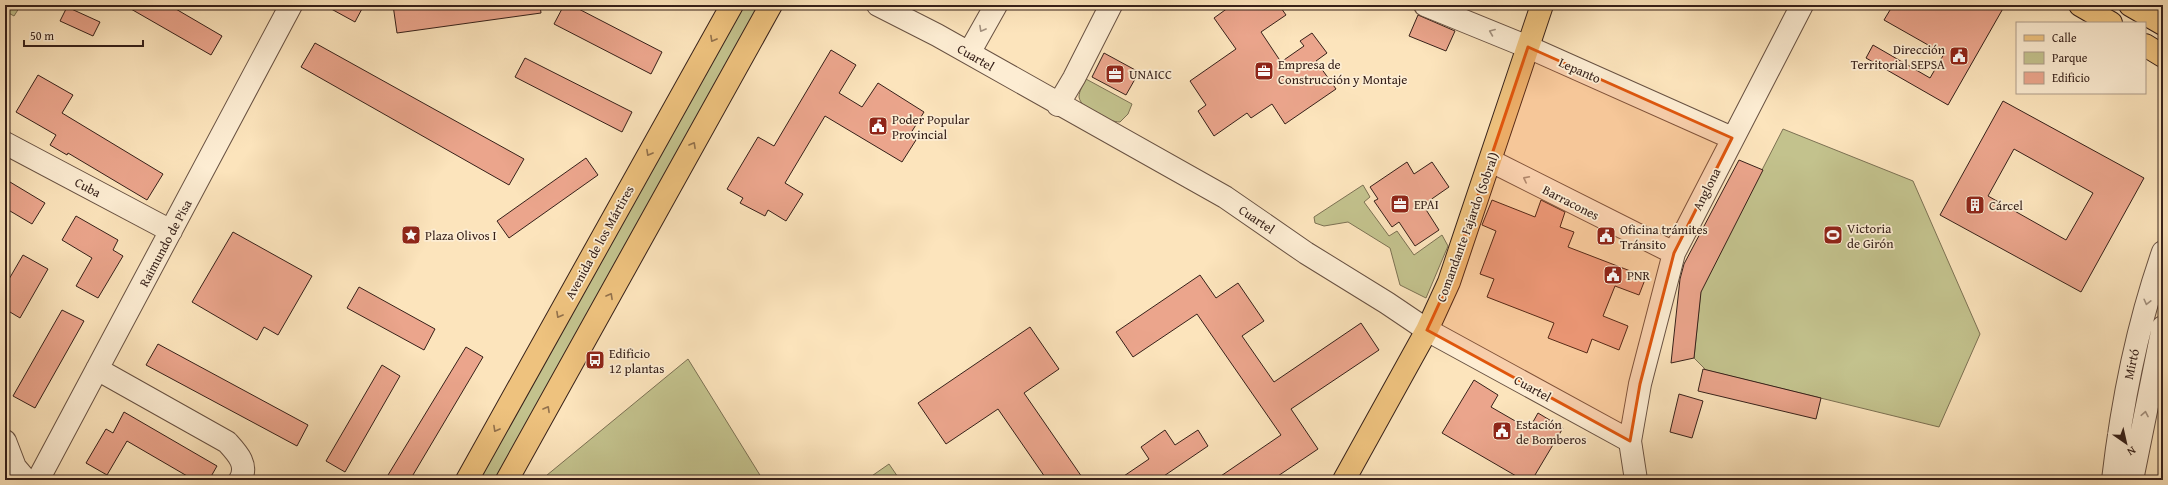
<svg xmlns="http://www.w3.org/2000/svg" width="2168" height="485" viewBox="0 0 2168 485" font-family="'Gentium Book Plus',serif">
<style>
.green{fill:#c3c28d;stroke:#7c7153}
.building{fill:#eba58c;stroke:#362019;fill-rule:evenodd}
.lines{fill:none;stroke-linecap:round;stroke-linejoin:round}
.minor-casing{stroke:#685142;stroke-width:24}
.major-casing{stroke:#362019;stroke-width:24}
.minor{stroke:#fdedd3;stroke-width:22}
.major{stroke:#eec27e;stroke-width:22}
.oneway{stroke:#a3917f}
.oneway2{stroke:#92714c}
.marked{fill:#df560d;fill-opacity:0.2;stroke:#df560d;stroke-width:3;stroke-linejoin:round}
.labels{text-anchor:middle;stroke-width:3.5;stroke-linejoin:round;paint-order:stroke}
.poi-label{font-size:13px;fill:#362019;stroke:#fdedd3;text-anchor:start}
.street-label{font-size:13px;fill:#362019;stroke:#fdedd3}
</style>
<rect width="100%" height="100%" fill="#fce4bc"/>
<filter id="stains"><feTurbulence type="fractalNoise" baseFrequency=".005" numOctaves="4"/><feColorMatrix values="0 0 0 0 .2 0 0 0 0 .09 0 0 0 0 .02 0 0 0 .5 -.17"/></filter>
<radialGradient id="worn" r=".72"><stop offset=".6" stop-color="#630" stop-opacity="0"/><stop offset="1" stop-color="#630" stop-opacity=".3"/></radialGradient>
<path class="green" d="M5,5h16l-7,11 -9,-5z
M741,5h19l-264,475h-20z
M1086,79l46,25 -4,10 -8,8c-11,0 -39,-12 -41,-25 0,-6 4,-12 7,-18z
M1783,129l130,52 67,153 -41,93 -233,-57 -12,-12 7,-69z
M1363,185l7,12 -6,5 25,34 8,-5 17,24 28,-20 6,11 -22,52 -26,-13 -10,-37 -42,-26 -24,4 -9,-3 -1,-6z
M688,359l75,121h-222z
M889,464l11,16h-34z"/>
<path class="building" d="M124,5h45l53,31 -11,19z
M324,5h40l-9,17z
M393,5h147l1,8 -144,20z
M564,5h7l91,47 -11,22 -97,-50z
M1232,5h47l7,10 -25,17 20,30 23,-16 -4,-5 12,-8 15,20 -11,8 20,28 -51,35 -13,-20 -21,14 -4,-5 -33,23 -16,-25 8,-6 -16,-24 46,-32 -22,-31z
M1893,5h112l-57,100 -82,-47 7,-13 57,33 14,-24 -60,-34z
M67,7l33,15 -7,14 -33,-15z
M1418,15l37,16 -9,20 -37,-15z
M315,43l209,116 -15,26 -208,-118z
M831,50l25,15 -17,28 23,14 16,-24 46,29 -15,24 7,4 -14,22 -77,-46 -40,67 18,11 -17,27 -18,-11 -3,6 -25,-13 3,-5 -16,-9 31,-52 16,9z
M1104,53l35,19 -13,23 -34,-18z
M525,58l107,54 -10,20 -107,-55z
M38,75l35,20 -11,18 101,61 -16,26 -79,-47 -1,2 -17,-10 6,-10 -40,-23z
M2003,101l141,77 -63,114 -141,-77zM2014,149l79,44 -27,47 -78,-44z
M586,158l12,17 -89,63 -12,-17z
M1739,160l24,10 -62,122 -7,66 -23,5 9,-84 4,-15z
M1407,162l7,12 18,-12 17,25 -26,18 16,25 -24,16 -16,-24 -7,5 -18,-26 4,-2 -8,-12z
M5,179l40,24 -13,21 -27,-16z
M1492,200l43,17 6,-17 24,12 -5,15 14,5 -6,15 78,30 -7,18 -24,-9 -12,30 25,10 -9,24 -27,-11 -5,14 -39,-15 6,-15 -67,-26 7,-18 -14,-5 16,-43 -14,-6z
M76,216l42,24 -5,10 10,6 -25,42 -22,-12 16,-28 -30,-18z
M233,232l79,44 -34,59 -14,-8 -7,13 -65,-38z
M23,255l25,14 -28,49 -15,-9v-23z
M1200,275l16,23 22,-15 26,38 -22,15 32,46 87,-59 18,27 -88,59 27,40 -46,31h-57l66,-45 -84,-121 -64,43 -17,-25z
M359,287l76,42 -11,21 -77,-42z
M62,310l22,11 -49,87 -22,-12z
M1030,327l29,42 -35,24 60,87h-37l-49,-71 -52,35 -28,-41z
M158,344l150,81 -11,21 -151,-81z
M466,347l17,10 -73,123h-25z
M382,365l18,11 -55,96 -19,-11z
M1703,369l118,29 -5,21 -118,-28z
M1474,380l24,15 -7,12 38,22 9,-16 25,15 -31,52h-9l-81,-47z
M1679,394l24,7 -11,37 -22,-6z
M124,412l93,54 -8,14h-15l-67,-39 -20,34 -21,-12 20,-34 7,4z
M1165,430l10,15 23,-15 10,16 -50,34h-40l31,-21 -8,-12z"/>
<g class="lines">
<defs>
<path id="minor" d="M878,5l59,30 288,162 81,56 81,50 40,27 203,111
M1425,5l103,42 204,91
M969,53l27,-48
M1058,105l16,-27 37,-73
M5,143l166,88
M1491,161l183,92
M97,369l130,73c10,11 22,23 13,38
M5,441l10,26 11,13
M38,480l253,-475
M1636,480l-6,-39 10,-57 34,-131 128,-248
M2113,480c9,-78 24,-154 50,-228
M2132,480l31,-153"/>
<path id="major" d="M2080,5l31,18
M2130,5l33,19
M2145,45l18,11
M467,480l265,-475
M507,480l264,-475
M1344,480l83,-150 22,-48 93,-277"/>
</defs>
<use href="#minor" class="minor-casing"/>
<use href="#major" class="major-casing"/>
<use href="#minor" class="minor"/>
<use href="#major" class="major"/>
</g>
<defs><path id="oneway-chevron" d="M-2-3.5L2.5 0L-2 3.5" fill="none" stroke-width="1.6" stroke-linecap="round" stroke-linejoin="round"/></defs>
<g class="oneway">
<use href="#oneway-chevron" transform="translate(982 29) rotate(119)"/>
<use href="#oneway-chevron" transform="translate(1492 32) rotate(-158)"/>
<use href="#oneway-chevron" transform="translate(1526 179) rotate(-153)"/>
<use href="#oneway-chevron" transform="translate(2147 302) rotate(104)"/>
<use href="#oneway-chevron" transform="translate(2145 414) rotate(-79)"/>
</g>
<g class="oneway2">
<use href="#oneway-chevron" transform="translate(713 39) rotate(119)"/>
<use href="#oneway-chevron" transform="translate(693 145) rotate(-61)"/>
<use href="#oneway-chevron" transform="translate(649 153) rotate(119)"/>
<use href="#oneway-chevron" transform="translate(610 296) rotate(-61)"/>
<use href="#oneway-chevron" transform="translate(559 315) rotate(119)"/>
<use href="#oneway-chevron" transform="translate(547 409) rotate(-61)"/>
<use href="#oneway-chevron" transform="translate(496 429) rotate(119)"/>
</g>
<path class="marked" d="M1528,47l204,91 -58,115 -34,131 -10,57 -203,-111 22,-48z"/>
<defs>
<symbol id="civic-square" viewBox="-11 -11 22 22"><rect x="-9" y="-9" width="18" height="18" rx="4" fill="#8f2418" stroke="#fdedd3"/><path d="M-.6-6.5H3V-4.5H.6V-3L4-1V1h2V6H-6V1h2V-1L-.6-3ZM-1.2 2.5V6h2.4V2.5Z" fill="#fff"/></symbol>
<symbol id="office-square" viewBox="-11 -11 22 22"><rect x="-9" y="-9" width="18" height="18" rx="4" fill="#8f2418" stroke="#fdedd3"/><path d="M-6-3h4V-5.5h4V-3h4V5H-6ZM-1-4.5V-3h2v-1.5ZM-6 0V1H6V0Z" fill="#fff"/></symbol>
<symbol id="building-square" viewBox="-11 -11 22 22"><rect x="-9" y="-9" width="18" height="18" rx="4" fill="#8f2418" stroke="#fdedd3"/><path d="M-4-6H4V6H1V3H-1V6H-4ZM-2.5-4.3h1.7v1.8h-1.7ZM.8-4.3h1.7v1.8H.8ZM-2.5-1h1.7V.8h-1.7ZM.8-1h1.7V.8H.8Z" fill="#fff"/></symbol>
<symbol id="sight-square" viewBox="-11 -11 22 22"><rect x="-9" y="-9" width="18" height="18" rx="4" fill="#8f2418" stroke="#fdedd3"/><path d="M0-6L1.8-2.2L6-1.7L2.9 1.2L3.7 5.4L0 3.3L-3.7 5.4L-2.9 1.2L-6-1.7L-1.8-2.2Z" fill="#fff"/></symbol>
<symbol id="stadium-square" viewBox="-11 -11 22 22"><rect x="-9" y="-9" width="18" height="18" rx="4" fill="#8f2418" stroke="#fdedd3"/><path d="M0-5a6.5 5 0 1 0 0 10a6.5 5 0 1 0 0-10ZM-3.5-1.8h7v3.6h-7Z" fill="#fff"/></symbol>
<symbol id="bus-square" viewBox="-11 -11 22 22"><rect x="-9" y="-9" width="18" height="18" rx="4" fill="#8f2418" stroke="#fdedd3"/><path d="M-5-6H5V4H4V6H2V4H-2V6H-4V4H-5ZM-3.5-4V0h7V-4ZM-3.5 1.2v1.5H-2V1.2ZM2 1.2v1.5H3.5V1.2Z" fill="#fff"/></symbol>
</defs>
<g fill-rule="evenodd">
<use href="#civic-square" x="1948" y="45" width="22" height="22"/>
<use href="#office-square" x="1253" y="60" width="22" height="22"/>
<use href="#office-square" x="1104" y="63" width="22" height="22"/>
<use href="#civic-square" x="867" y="115" width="22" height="22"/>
<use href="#office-square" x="1389" y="193" width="22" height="22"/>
<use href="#building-square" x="1964" y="194" width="22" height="22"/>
<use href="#sight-square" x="400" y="224" width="22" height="22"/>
<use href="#stadium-square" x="1822" y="224" width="22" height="22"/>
<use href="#civic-square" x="1595" y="225" width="22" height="22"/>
<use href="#civic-square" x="1602" y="264" width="22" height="22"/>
<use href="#bus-square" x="584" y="349" width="22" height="22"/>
<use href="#civic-square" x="1491" y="420" width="22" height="22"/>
</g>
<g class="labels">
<g class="poi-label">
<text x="1945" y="54" text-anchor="end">Dirección<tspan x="1945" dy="15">Territorial SEPSA</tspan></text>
<text x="1278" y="69">Empresa de<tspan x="1278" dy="15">Construcción y Montaje</tspan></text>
<text x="1129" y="79">UNAICC</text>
<text x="892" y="124">Poder Popular<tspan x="892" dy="15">Provincial</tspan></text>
<text x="1414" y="209">EPAI</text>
<text x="1989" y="210">Cárcel</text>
<text x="1847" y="233">Victoria<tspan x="1847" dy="15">de Girón</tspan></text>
<text x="1620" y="234">Oficina trámites<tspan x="1620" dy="15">Tránsito</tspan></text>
<text x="425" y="240">Plaza Olivos I</text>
<text x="1627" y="280">PNR</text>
<text x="609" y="358">Edificio<tspan x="609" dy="15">12 plantas</tspan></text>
<text x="1516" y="429">Estación<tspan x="1516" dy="15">de Bomberos</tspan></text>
</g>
<g class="street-label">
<text transform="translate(976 57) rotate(30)" y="5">Cuartel</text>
<text transform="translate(1580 70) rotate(24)" y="5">Lepanto</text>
<text transform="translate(88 187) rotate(28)" y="5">Cuba</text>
<text transform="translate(1706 189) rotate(-63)" y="5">Anglona</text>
<text transform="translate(1571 202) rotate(27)" y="5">Barracones</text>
<text transform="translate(1257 219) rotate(34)" y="5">Cuartel</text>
<text transform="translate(1467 227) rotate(-70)" y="5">Comandante Fajardo (Sobral)</text>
<text transform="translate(599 242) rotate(-61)" y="5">Avenida de los Mártires</text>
<text transform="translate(165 243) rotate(-62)" y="5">Raimundo de Pisa</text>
<text transform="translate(2131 364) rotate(-77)" y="5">Mirtó</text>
<text transform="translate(1533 388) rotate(29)" y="5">Cuartel</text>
</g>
</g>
<rect width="2168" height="485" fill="none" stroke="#fce4bc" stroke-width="20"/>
<rect x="6" y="6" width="2156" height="473" fill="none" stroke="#362019" stroke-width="2"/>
<rect x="10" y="10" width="2148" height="465" fill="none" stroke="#362019"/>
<rect x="2016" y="22" width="130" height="72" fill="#fdedd3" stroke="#ad9b89"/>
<rect x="2024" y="35" width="20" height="6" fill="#eec27e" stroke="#ad9b89"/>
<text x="2052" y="42" font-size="12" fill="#362019">Calle</text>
<rect x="2024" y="52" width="20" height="12" fill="#c3c28d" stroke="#ad9b89"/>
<text x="2052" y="62" font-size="12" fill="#362019">Parque</text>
<rect x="2024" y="72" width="20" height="12" fill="#eba58c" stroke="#ad9b89"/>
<text x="2052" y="82" font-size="12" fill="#362019">Edificio</text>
<g transform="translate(2126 443) rotate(146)" stroke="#fdedd3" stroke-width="3" paint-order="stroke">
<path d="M0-3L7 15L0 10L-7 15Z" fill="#362019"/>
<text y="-6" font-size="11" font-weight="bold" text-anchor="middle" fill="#362019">N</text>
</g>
<path d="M24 40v6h119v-6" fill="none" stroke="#362019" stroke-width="2"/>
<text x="30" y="40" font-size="12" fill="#362019" stroke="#fdedd3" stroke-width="3" paint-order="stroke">50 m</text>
<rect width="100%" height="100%" filter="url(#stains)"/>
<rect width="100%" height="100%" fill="url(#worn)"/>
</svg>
